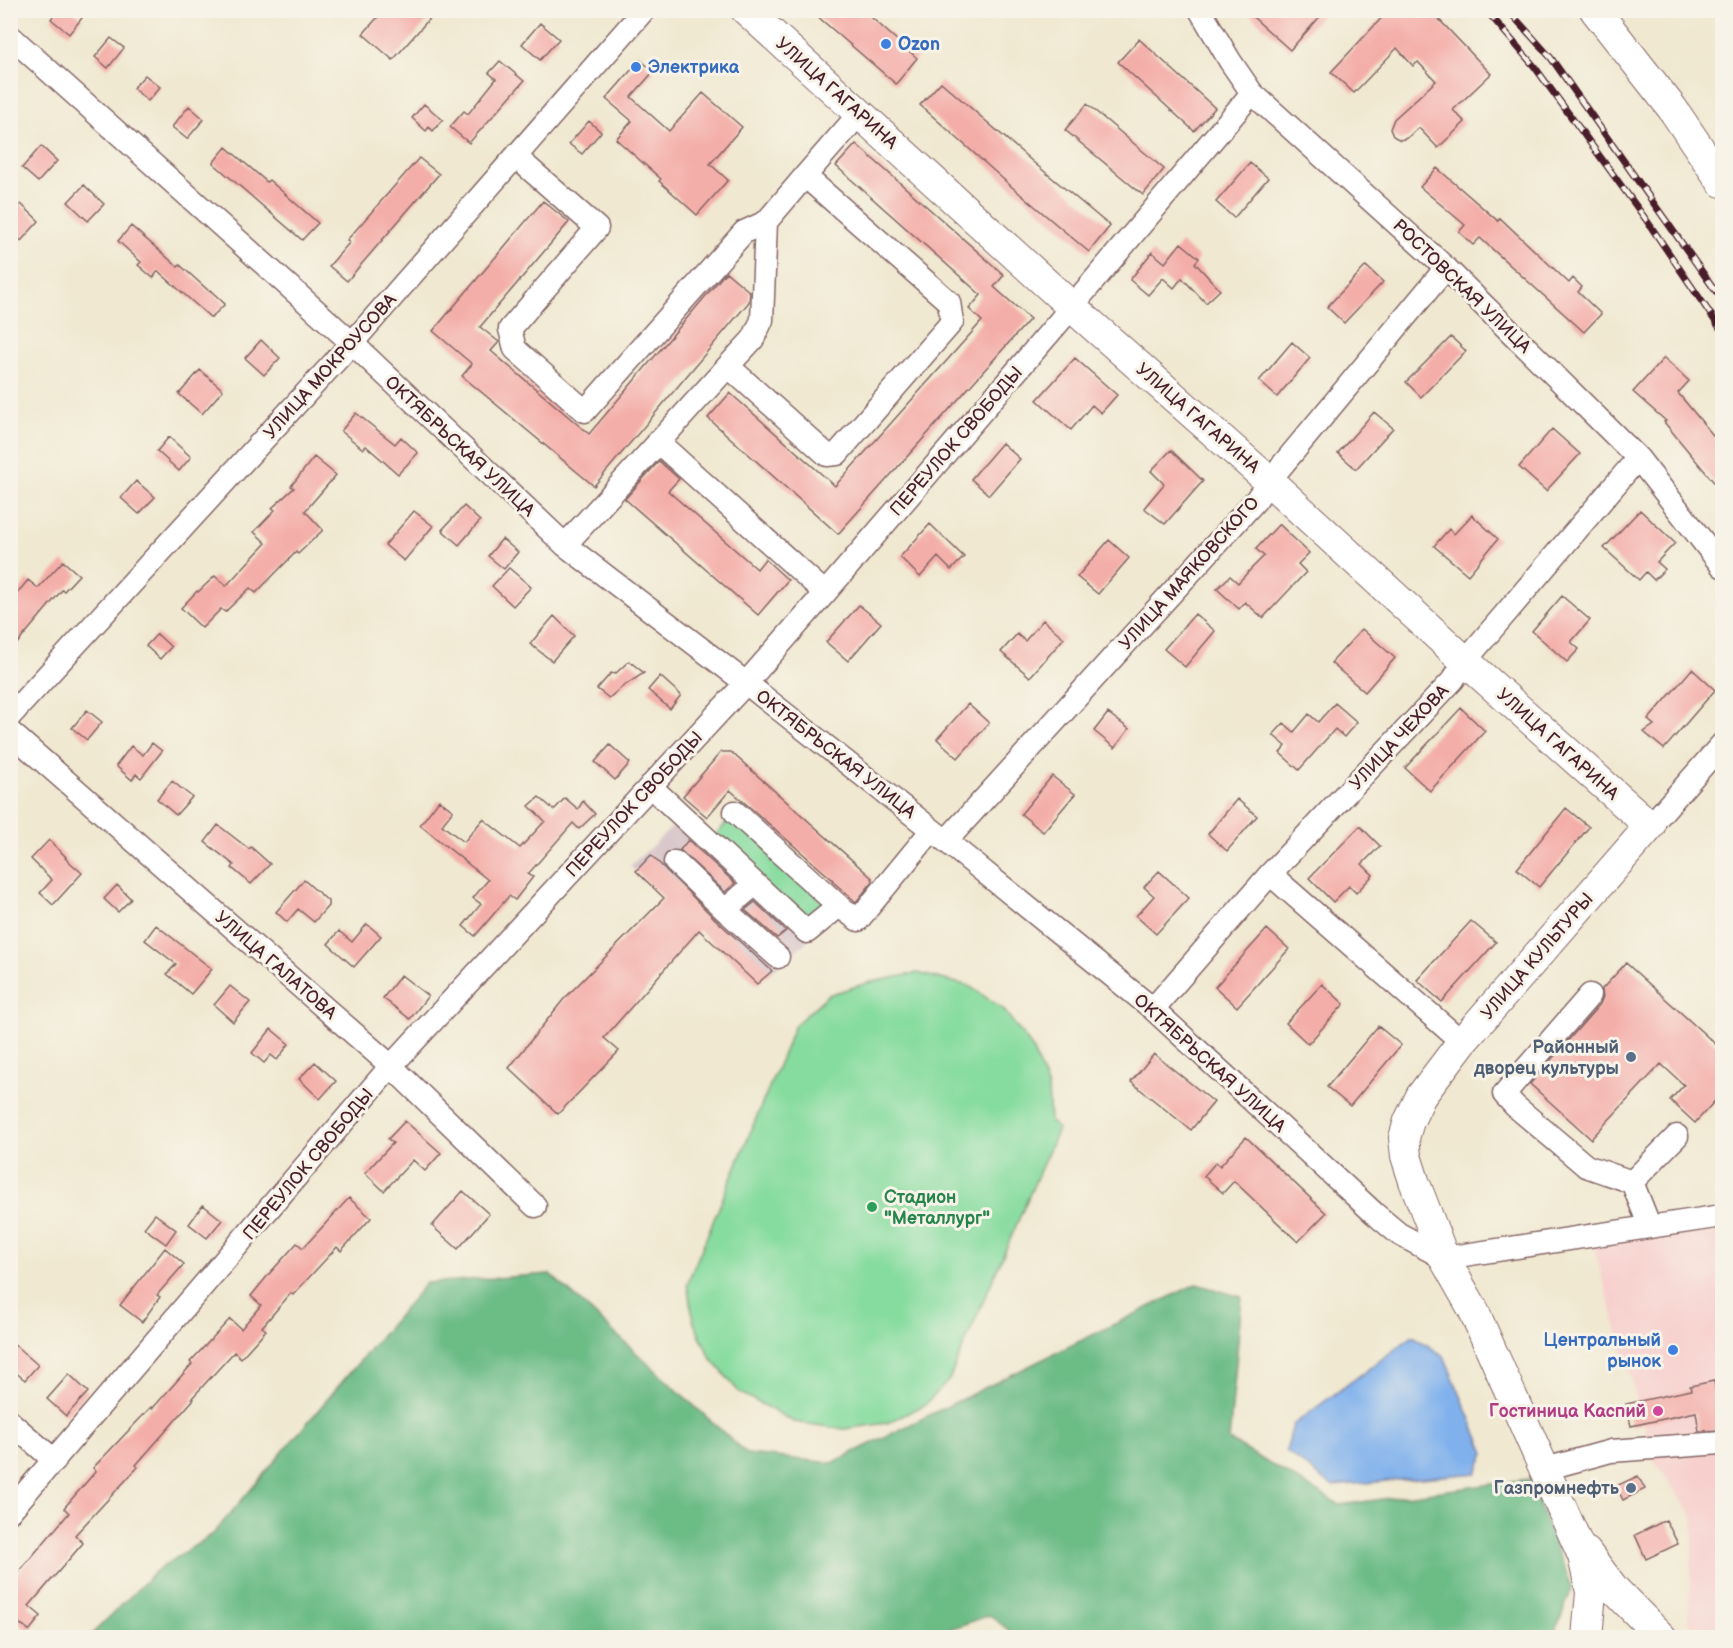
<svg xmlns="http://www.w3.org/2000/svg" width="1733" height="1648" viewBox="0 0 1733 1648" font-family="'Balsamiq Sans',sans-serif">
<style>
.built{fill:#f7d0ce}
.industrial{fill:#d2bec4}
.green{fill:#86dc9f;stroke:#687e65;stroke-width:1.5}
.forest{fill:#6cbc86;stroke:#5b6e58;stroke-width:1.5}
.water{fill:#80b1ec;stroke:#65688c;stroke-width:1.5}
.building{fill:#f4aea9}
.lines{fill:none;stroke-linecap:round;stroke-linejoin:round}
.minor-casing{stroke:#846565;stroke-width:25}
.major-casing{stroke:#846565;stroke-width:32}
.minor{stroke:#fff;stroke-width:22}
.major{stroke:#fff;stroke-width:30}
.rail-casing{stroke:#4a1f2b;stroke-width:7}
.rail{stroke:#f7f3e8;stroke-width:4.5;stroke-dasharray:14;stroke-linecap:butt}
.shop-dot{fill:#3f7fe0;stroke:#f7f3e8;stroke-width:2}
.service-dot{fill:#5c6f8a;stroke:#f7f3e8;stroke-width:2}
.leisure-dot{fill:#2e9e5b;stroke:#f7f3e8;stroke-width:2}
.hotel-dot{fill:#d1479c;stroke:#f7f3e8;stroke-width:2}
.labels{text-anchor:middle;stroke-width:6;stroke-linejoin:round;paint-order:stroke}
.shop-label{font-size:18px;font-weight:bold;fill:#366cbe;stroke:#f7f3e8;text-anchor:start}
.street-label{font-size:18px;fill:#4a1f2b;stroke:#f7f3e8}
.service-label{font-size:18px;font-weight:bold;fill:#4e5e75;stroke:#f7f3e8;text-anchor:end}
.leisure-label{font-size:18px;font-weight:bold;fill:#27864d;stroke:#f7f3e8;text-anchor:start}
.hotel-label{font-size:18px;font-weight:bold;fill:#b23c85;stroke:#f7f3e8;text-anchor:end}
</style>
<rect width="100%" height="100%" fill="#f7f3e8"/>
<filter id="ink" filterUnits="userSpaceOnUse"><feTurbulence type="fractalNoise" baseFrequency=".0167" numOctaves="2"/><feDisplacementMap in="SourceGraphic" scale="12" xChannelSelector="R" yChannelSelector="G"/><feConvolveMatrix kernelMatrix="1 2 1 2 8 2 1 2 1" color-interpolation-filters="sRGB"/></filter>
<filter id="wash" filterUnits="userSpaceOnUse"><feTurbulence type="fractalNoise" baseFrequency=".008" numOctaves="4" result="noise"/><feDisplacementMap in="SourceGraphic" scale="24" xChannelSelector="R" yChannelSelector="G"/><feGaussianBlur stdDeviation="1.35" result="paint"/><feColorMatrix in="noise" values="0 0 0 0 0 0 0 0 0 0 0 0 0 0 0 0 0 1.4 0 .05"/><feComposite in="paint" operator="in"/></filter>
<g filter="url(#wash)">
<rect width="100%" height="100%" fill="#f0e8d0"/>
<path class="built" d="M1722,1216v421h-12l-22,-15 6,-104 -40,-58 -62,-219z"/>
<path class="industrial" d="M678,822l131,117 -52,45 -127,-118z"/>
<path class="green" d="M733,816l97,92 -23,19 -92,-92z
M917,973l52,13 34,23 28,37 17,42 2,34 8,7 -109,251 -24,25 -38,18 -43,6 -50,-7 -55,-30 -29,-35 -16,-34 -7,-39 108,-259 33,-30 39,-12z"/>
<path class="forest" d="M550,1274l197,180 85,9 364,-179 46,13 -13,143 111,65 189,-26 43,109 -19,50h-539l-2,-5 -22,-18 -66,23 -835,-1 67,-66 57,-37 213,-251z"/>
<path class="water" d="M1413,1336l31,20 41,97 -9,20 -144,13 -46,-35 7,-26z"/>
<g id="blocks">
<path class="building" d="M58,10h15l9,8 -13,16 -18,-15z
M384,10h53l-44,50 -30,-26z
M810,10h53l54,48 -21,26z
M1245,10h81l-36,40z
M1389,10h41l61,64 -38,36 12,12 -27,26 -19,-20 -12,10 -7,2 -7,-4 -3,-7 4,-10 42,-38 -18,-19 -5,4 -16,-18 -43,45 -23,-21z
M540,23l19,16 -19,21 -18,-16z
M111,38l13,10 -16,20 -13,-11z
M1139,39l76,69 -21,23 -76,-69z
M640,60l14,11 -23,26 38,34 34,-38 39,34 -32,37 18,16 -31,35 -38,-34 2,-2 -45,-40 16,-18 -26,-22z
M500,61l24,20 -55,62 -19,-16 14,-16 4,3 28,-35 -7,-6z
M145,75l15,12 -12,14 -15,-13z
M941,82l92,80 77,64 -21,26 -77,-65 -92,-82z
M424,104l19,16 -10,11 -4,-4 -3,4 -14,-13z
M1087,104l77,65 -21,26 -78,-65z
M189,106l15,13 -17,20 -15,-12z
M589,121l12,11 -19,22 -13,-10z
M856,144l148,131 -10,12 36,32 -192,215 -130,-116 22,-25 105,93 147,-165 -13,-12 12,-14 -145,-129z
M41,146l16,15 -19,21 -16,-14z
M226,147l41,35 2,-2 49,43 -16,17 -89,-77z
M419,158l20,16 -92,107 -18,-15 21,-24 -3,-2z
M1250,163l18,15 -34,40 -18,-16z
M1437,168l61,53 2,-3 69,65 4,-5 9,9 -4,5 23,22 -17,18 -104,-94 -7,7 -14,-13 6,-7 -45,-38z
M84,185l20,19 -16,17 -20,-19z
M543,201l26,21 -89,105 19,15 -8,9 98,83 137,-162 24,20 -1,10 -155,184 -132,-110 10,-12 -39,-33z
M21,204l18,17 -18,20 -11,-10v-17z
M131,226l47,41 2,-2 29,26 1,-1 15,14 -14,14 -53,-47 -5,7 -15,-13 3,-3 -23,-21z
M1181,243l18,15 -4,5 25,27 -14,13 -24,-25 -8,10 -11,-10 -15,17 -18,-15 22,-28 13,11z
M1366,266l17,16 -39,41 -17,-16z
M1451,337l15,14 -45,46 -15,-15z
M261,340l19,18 -16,17 -19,-17z
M1292,342l18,16 -33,39 -18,-16z
M1075,358l42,37 -16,18 -9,-8 -21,25 -34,-30z
M1664,358l25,23 -11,12 44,53v46l-58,-70 2,-1 -33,-29z
M200,370l23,20 -21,24 -23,-20z
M1374,412l19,16 -37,41 -18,-16z
M356,413l39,31 6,-7 17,16 -20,21 -32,-28 -3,3 -22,-18z
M1552,429l28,25 -34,37 -27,-24z
M169,437l22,20 -12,14 -22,-20z
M1002,443l18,16 -31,36 -18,-16z
M1171,450l32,31 -38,43 -21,-16 20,-24 -13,-13z
M314,457l22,18 -31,36 18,19 -25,24 -2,-2 -40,41 -6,-5 -25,24 -4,-3 -19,19 -21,-20 16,-17 1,1 17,-16 11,10 40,-43 -12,-11 21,-22 -3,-2 22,-20 -3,-2z
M659,461l20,18 -11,12 89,78 8,-10 23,21 -30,35 -133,-116z
M136,481l19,16 -16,17 -18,-16z
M464,506l16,15 -21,24 -17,-15z
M1640,510l35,33 -18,19 8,7 -11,11 -8,-8 -7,8 -35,-32z
M414,511l19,15 -29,35 -19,-16z
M1472,515l26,24 -30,36 -34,-29 15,-17 5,5z
M930,524l34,33 -13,13 -13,-13 -18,20 -20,-20z
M1279,524l30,29 -11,11 8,8 -43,46 -18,-16 -6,7 -22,-20 13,-13 8,7 13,-14 13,-13 -8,-7z
M502,539l16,13 -14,17 -16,-13z
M1109,540l20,18 -31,36 -21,-17z
M63,561l16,14 -15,16 -2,-1 -52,62v-50l18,-22 10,8z
M509,568l22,19 -18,19 -21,-20z
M1562,596l28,24 -19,22 8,7 -12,13 -35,-31z
M859,605l22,18 -33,38 -22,-19z
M1195,614l20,17 -30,36 -21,-18z
M554,616l20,20 -22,25 -22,-17z
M1043,620l21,18 -34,39 -29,-25 16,-18 8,7z
M1362,629l33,29 -30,34 -34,-29z
M157,634l14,13 -11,12 -14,-13z
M629,661l15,12 -22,14 -13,11 -12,-9 14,-16 4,1z
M1692,669l23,21 -51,59 -20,-17 10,-7 -6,-5z
M660,676l21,19 -11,14 -22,-19z
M1335,703l22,19 -13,15 -9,-8 -36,41 -19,-17 6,-7 -13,-11 11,-12 10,9 15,-18 9,8z
M968,704l21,19 -31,35 -21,-19z
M1461,708l24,23 -55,60 -25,-23z
M87,710l15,12 -15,18 -15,-12z
M1108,713l21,16 -14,19 -21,-17z
M152,743l10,8 -21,27 -5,-4 -4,6 -16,-14 15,-20 12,9z
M610,745l20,18 -15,17 -20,-18z
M721,752h10l141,126 1,3 -17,21 -24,-21 1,-1 -103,-90 -23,27 -24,-21z
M1052,776l23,18 -32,38 -22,-18z
M172,781l20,16 -16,18 -19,-16z
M539,797l15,13 11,-12 13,11 5,-8 12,13 -16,15 -6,-6 -45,51 5,3 -18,23 -6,-4 -34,40 -12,-10 18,-22 -8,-6 15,-18 -68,-55 19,-25 14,11 -11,14 22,17 19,-23 37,29 25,-27 -16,-15z
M1237,799l20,17 -30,35 -19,-17z
M1566,808l23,19 -50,60 -22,-18z
M218,825l31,24 2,-2 19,17 -19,20 -19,-16 2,-3 -29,-23z
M1360,826l20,20 -18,18 11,11 -17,18 -7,-7 -16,16 -24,-24z
M49,840l17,17 -1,1 17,15 -29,32 -13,-12 12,-13 -21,-21z
M688,840l47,43 -10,9 -45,-42z
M651,855l65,65 56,51 -15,13 -58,-54 -95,108 15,13 -61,63 -49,-46 54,-68 101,-102 -28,-27z
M1159,871l30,27 -33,36 -20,-18 18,-20 -10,-9z
M304,880l24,21v5l-14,16 -16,-13 -11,13 -11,-10z
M117,885l14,14 -13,13 -14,-13z
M755,902l31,29 -9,7 -32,-28z
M1471,921l25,21 -54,60 -25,-22z
M367,924l14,12 -27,31 -26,-23 11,-13 13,11z
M156,925l56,44 -21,25 -24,-20 9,-10 -31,-24z
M1267,929l22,20 -52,58 -22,-20z
M1626,963l96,87v43l-27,30 -25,-23 14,-15 -23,-21 -70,75 -61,-55 70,-80 3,-7 -1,-8z
M401,975l27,21 -18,23 -27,-21z
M1322,984l22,20 -36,40 -22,-21z
M230,986l20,16 -17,20 -19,-17z
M1378,1026l23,19 -51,61 -23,-19z
M271,1029l18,15 -12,16 -6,-5 -7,8 -12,-10z
M1154,1054l60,48 -23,28 -60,-48z
M315,1062l21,19 -16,18 -21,-20z
M405,1121l36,32 -16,18 -12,-11 -29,31 -19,-18 28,-30 -5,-4z
M1246,1137l80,76 -28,29 -64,-61 -11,12 -19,-17 12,-14 4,4z
M463,1191l26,23 -31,35 -26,-23z
M349,1198l22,20 -30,33 -4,-4 -44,48 -2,-2 -29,34 4,3 -25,28 -7,-6 -42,46 2,1 -58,66 2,2 -63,68 8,8 -54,63 12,10 -12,15 -19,-15v-34l59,-69 -5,-5 32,-37 -3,-3 58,-61 1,2 40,-45 -2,-2 40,-43 11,10 20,-24 -10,-9 18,-22 28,-31 6,5z
M203,1205l19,15 -15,18 -18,-14z
M155,1214l21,16 -10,14 -22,-16z
M165,1248l19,16 -27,31 3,2 -18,25 -22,-17z
M10,1341l28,24 -13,15 -15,-12z
M69,1374l19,18 -22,24 -19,-17z
M1714,1381l8,49 -23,1 -3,-19 -65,14 -5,-22 65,-14 -1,-4z
M1638,1476l7,13 -22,11 -7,-14z
M1666,1520l12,24 -32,15 -11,-24z"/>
</g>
</g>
<g filter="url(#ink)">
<use href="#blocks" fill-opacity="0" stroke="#846565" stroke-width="1.5"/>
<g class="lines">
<defs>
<path id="minor" d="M1200,10l30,51 22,32 194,175 192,190 84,108
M10,36l342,307 213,202 181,138 200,158 207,168 222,205 24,20 45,24 278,-42
M516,157l81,71 -87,101 5,20 70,62 159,-179 22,-10
M805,176l-39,46 -4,98 -9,19 -25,27 99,89 10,-1 115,-132 -3,-20 -144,-126 55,-63
M658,442l167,151
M565,545l163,-179
M10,716l342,-373 292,-333
M10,732l381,334 144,140
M650,786l157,146 32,-26 19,14 74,-90
M735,812l104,94
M1650,826l72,-82
M946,841l310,-341 13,-19 177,-213
M675,862l50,48 30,-26
M1270,874l192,168
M725,910l53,47
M1590,995l-86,99 11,12 71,60 46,16
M1153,1009l117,-135 183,-194 12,-19 173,-203
M1650,1227l-18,-45 45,-46
M10,1422l45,39
M1545,1469l66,-18 110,-8
M10,1511l381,-445 355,-383 79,-90 233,-270 194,-230"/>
<path id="major" d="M746,10l326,297 197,174 196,180 185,165 -188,216 -41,54 -12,25 -5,17 2,18 8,25 30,77 29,51 110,247 8,36 -4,46
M1595,10l77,98 50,74
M1586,1552l28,37 48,49"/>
</defs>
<use href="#minor" class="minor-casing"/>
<use href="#major" class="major-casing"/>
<use href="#minor" class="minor"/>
<use href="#major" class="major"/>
<defs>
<path id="rail" d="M1486,10l48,56 113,155 75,110
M1508,10l43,48 171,242"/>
</defs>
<use href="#rail" class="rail-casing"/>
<use href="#rail" class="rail"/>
</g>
</g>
<g class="shop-dot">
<circle cx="886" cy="44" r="6"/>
<circle cx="636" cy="67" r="6"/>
<circle cx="1673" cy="1350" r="6"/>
</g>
<g class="service-dot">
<circle cx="1631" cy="1057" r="6"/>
<circle cx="1631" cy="1488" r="6"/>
</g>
<circle class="leisure-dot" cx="872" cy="1207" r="6"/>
<circle class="hotel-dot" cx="1658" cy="1411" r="6"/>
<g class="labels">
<g class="shop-label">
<text x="898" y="50">Ozon</text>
<text x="648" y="73">Электрика</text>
<text x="1661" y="1346" text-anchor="end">Центральный<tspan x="1661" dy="21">рынок</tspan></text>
</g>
<g class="street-label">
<text transform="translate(837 93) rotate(42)" y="6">УЛИЦА ГАГАРИНА</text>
<text transform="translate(1462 286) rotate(44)" y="6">РОСТОВСКАЯ УЛИЦА</text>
<text transform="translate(330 366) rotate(-48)" y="6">УЛИЦА МОКРОУСОВА</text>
<text transform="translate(1198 418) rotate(41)" y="6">УЛИЦА ГАГАРИНА</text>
<text transform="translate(956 441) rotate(-49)" y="6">ПЕРЕУЛОК СВОБОДЫ</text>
<text transform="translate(460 446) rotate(43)" y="6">ОКТЯБРЬСКАЯ УЛИЦА</text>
<text transform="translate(1189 573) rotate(-48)" y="6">УЛИЦА МАЯКОВСКОГО</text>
<text transform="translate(1399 737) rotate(-47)" y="6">УЛИЦА ЧЕХОВА</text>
<text transform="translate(1558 744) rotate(42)" y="6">УЛИЦА ГАГАРИНА</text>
<text transform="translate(836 754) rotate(38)" y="6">ОКТЯБРЬСКАЯ УЛИЦА</text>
<text transform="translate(634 804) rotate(-47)" y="6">ПЕРЕУЛОК СВОБОДЫ</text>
<text transform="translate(1537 956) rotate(-49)" y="6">УЛИЦА КУЛЬТУРЫ</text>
<text transform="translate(276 965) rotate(41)" y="6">УЛИЦА ГАЛАТОВА</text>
<text transform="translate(1210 1063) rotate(42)" y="6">ОКТЯБРЬСКАЯ УЛИЦА</text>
<text transform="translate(308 1164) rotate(-50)" y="6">ПЕРЕУЛОК СВОБОДЫ</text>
</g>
<g class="service-label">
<text x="1619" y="1053">Районный<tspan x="1619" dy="21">дворец культуры</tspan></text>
<text x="1619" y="1494">Газпромнефть</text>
</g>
<g class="leisure-label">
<text x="884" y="1203">Стадион<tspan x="884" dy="21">"Металлург"</tspan></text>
</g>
<g class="hotel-label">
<text x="1646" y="1417">Гостиница Каспий</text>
</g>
</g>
<rect width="1733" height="1648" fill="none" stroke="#f7f3e8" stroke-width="36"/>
</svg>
